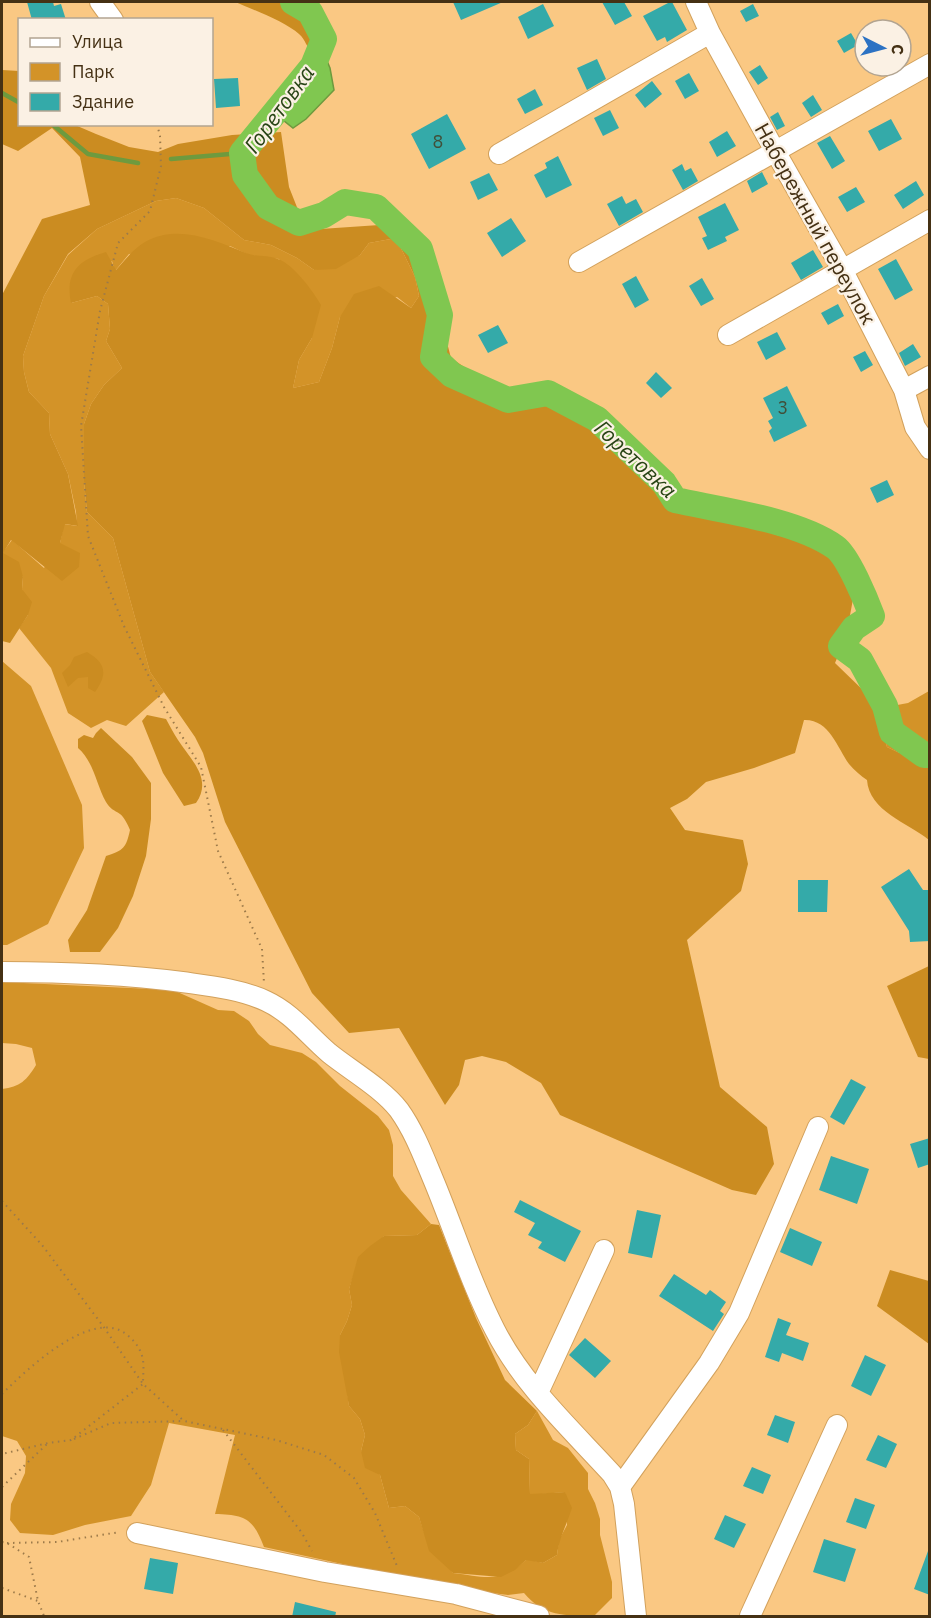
<svg xmlns="http://www.w3.org/2000/svg" width="931" height="1618" viewBox="0 0 931 1618" font-family="'IBM Plex Sans',sans-serif">
<style>
.green{fill:#d39328}
.forest{fill:#cb8c21}
.water{fill:#80c750;stroke:#6e9a3e;stroke-width:1.5}
.lines{fill:none;stroke-linecap:round;stroke-linejoin:round}
.stream{stroke:#6e9a3e;stroke-width:4.5}
.river{stroke:#80c750;stroke-width:26}
.building{fill:#34aaa9}
.minor-casing{stroke:#d2a15c;stroke-width:22}
.path{stroke:#9c7a4a;stroke-width:2;stroke-dasharray:1.5 4.5;stroke-linecap:butt}
.minor{stroke:#fff;stroke-width:20}
.labels{text-anchor:middle;stroke-width:4.5;stroke-linejoin:round;paint-order:stroke}
.number-label{font-size:18px;fill:#414f39}
.street-label{font-size:21px;fill:#453114;stroke:#fbf1e4}
.water-label{font-size:22px;font-style:italic;fill:#284415;stroke:#fbf1e4}
</style>
<rect width="100%" height="100%" fill="#fac883"/>
<path class="green" d="M176,198l28,10 40,32 27,5 26,13 17,12 46,-15 9,-12 27,-5 19,39 4,19 -8,12 -14,-11 -57,20 -8,31 -13,34 -26,6 6,-28 13,-22 -33,-79 -30,-4 -19,-9 -101,8 -14,17 -3,-10 -41,42 26,-7 11,8 2,25 -4,12 16,27 -18,17 -13,19 -7,20v58l3,30 26,26 37,134 14,20 -38,34 -19,-6 -16,8 -23,-15 -17,-45 -32,-40 9,-13 -6,-26 1,-12 -21,-24 10,-13 32,28 16,-25 4,-19 13,2 -1,-14 -8,-38 -18,-40 -1,-21 -20,-21 -5,-20 -1,-16 21,-60 24,-41 29,-26 59,-28z
M2,661l29,25 51,119 2,43 -36,76 -41,21h-5z
M929,691v76l-42,-20 -11,-38 32,-6z
M2,982l171,8 45,20 16,1 15,10 9,13 12,11 32,8 14,9 24,24 38,30 11,14 4,15v31l8,14 30,34 -14,11 -33,1 -30,38 -5,15 3,16 -5,16 -7,14 9,71 11,13 5,16 -4,16 19,24 9,33 16,-2 14,11 5,15 29,41c33,4 47,11 74,-14l16,4 14,-8 2,-15 8,-15 -2,-33 -35,3 -1,-36 -13,-9 -1,-16 13,-9 9,-14 16,29 15,8 20,25v16l7,14 5,16v16l12,47v16l-18,18c-29,0 -51,0 -70,-23l-16,2 -55,-7 -189,-41c-11,-29 -19,-32 -49,-33l20,-79 -66,-12 -18,62 -20,31 -46,9 -32,10 -33,-2 -10,-13 1,-16 14,-31 1,-17 -9,-15 -15,-5v-347c18,-2 25,-9 34,-24l-4,-17 -16,-4 -14,-1z"/>
<path class="forest" d="M235,2h77c3,16 14,29 8,47l-6,4c-8,-5 -8,-13 -15,-19 -13,-12 -47,-25 -64,-32z
M2,70l17,1 1,53 55,1 21,9 33,13 29,5 20,-8 54,-9 49,-3 8,55 17,43 88,-6 21,27 22,53 14,54 34,23 87,30 48,26 32,22 8,35 117,41 44,10 25,21 7,33 -7,38 -11,26 33,32 8,14 11,38 42,20v73c-21,-17 -60,-29 -62,-60 -6,-4 -13,-10 -18,-16 -12,-17 -20,-45 -45,-44l-9,33 -41,15 -48,14 -19,17 -17,9 15,22 58,10 5,24 -7,27 -54,49 33,147 47,40 7,37 -18,31 -24,-5 -172,-75 -19,-32 -35,-21 -24,-6 -17,4 -6,25 -14,20 -46,-77 -50,5 -37,-40 -87,-171 -22,-69 -8,-16 -45,-65 -37,-134 -26,-26 -3,-30v-58l7,-20 13,-19 18,-17 -16,-27 4,-12 -2,-25 -11,-8 -26,7c-6,-30 7,-43 35,-51l10,18c9,-10 17,-21 29,-28 33,-19 71,-1 101,11 10,4 22,2 32,6 15,5 35,32 43,46l-9,33 -13,22 -6,28 26,-6 13,-34 8,-31 14,-23 25,-8 32,22 8,-12 -4,-19 -19,-39 -27,5 -9,12 -24,14 -22,1 -17,-12 -26,-13 -27,-5 -40,-32 -28,-10 -20,3 -59,28 -29,25 -24,42 -21,60 1,16 5,20 20,21 1,21 18,40 10,52 -13,-2 -5,19 20,10 -1,14 -17,14 -51,-41 -8,13 16,9 4,15 -1,12 10,13 -4,13 -18,28 -8,-2v-346l40,-76 48,-14 -10,-48 -28,-29 -34,23 -16,-7z
M87,652c19,11 21,22 8,40l-7,-4v-11l-10,1 -10,9 -6,-14 8,-8 4,-8z
M147,715l19,4c4,7 8,15 12,21 13,20 35,39 18,63l-12,3 -21,-33 -21,-52z
M101,728l31,29 19,26v36l-5,37 -13,40 -15,32 -18,24h-30l-2,-12 19,-30 19,-54c18,-6 20,-8 24,-26 -2,-5 -6,-13 -10,-16 -6,-4 -10,-5 -14,-12 -10,-18 -12,-40 -28,-54v-9l6,-4 9,3 3,-5z
M929,966v93l-11,-2 -31,-71z
M431,1224l8,1 37,93 29,62 32,31 -9,14 -13,9 1,16 13,9 1,35 35,-2 7,16c-5,16 -13,30 -15,47l-14,8 -17,-3 -11,10 -14,7 -48,-4 -24,-22 -10,-34 -14,-11 -16,2 -9,-33 -15,-7 -4,-17 4,-16 -5,-16 -11,-13 -10,-54 1,-17 7,-14 5,-16 -3,-16 9,-32 12,-11 14,-10 33,-1z
M890,1270l39,11v63l-52,-38z"/>
<path class="water" d="M311,58l16,3 3,7 4,22 -28,29 -13,9 -10,-8 -4,-21 20,-31z"/>
<g class="lines">
<path class="stream" d="M2,93l18,10
M52,124l36,30 50,9
M171,159l71,-6"/>
<path class="river" d="M293,2l17,10 14,27 -11,27 -71,87 3,22 23,32 31,16 25,-8 21,-13 31,5 44,42 20,66 -7,42 19,18 56,25 40,-7 49,26 67,64 11,17c46,10 122,20 160,47 13,9 31,53 37,69l-18,12 -13,18 19,14 25,46 7,26 32,23h6"/>
</g>
<path class="building" d="M27,2h26l1,4 7,-2 5,16h-34z
M453,2h50l-42,18z
M602,2h22l8,14 -17,9z
M670,2h2l15,28 -20,12 -2,-5 -8,4 -14,-25z
M543,4l11,22 -26,13 -10,-22z
M753,4l6,12 -13,6 -6,-11z
M851,33l7,12 -14,8 -7,-12z
M597,59l9,20 -19,11 -10,-22z
M760,65l8,13 -10,7 -9,-13z
M689,73l10,18 -14,8 -10,-18z
M238,78l2,28 -24,2 -2,-29z
M652,81l10,13 -17,14 -10,-13z
M535,89l8,16 -18,9 -8,-15z
M813,95l9,15 -11,7 -9,-14z
M610,110l9,18 -16,8 -9,-18z
M778,112l7,14 -8,4 -7,-13z
M447,114l19,35 -37,20 -18,-35z
M891,119l11,20 -23,12 -11,-20z
M727,131l9,15 -19,11 -8,-15z
M830,136l15,25 -13,8 -15,-26z
M558,156l14,29 -26,13 -12,-23 13,-7 -2,-5z
M682,164l3,7 6,-3 7,13 -15,9 -11,-20z
M762,172l6,12 -16,9 -5,-12z
M489,173l9,17 -20,10 -8,-18z
M916,181l8,14 -21,14 -9,-14z
M856,187l9,15 -18,10 -9,-15z
M622,196l4,8 10,-5 7,13 -24,14 -12,-22z
M725,203l14,27 -14,7 2,4 -19,9 -6,-12 5,-2 -9,-19z
M511,218l15,23 -24,16 -15,-24z
M813,250l10,17 -22,13 -10,-17z
M896,259l17,31 -18,10 -17,-31z
M636,276l13,24 -14,8 -13,-24z
M702,278l12,21 -13,7 -12,-20z
M838,304l6,12 -16,9 -7,-12z
M498,325l10,18 -20,10 -10,-18z
M777,332l9,17 -20,11 -9,-18z
M913,344l8,13 -16,9 -6,-13z
M865,351l8,14 -12,7 -8,-15z
M656,372l16,16 -11,10 -15,-15z
M787,386l20,40 -33,16 -5,-11 3,-3 -4,-7 5,-3 -10,-20z
M887,480l7,15 -17,8 -7,-15z
M909,869l14,21h7v51l-20,1 -1,-11 -28,-44z
M798,880h30l-1,32h-29z
M851,1079l15,8 -22,38 -14,-8z
M930,1138v26l-12,4 -8,-24z
M831,1156l38,13 -12,35 -38,-14z
M520,1200l61,31 -16,31 -27,-14 4,-6 -14,-7 7,-12 -21,-11z
M637,1210l24,5 -9,43 -24,-5z
M790,1228l32,14 -10,24 -32,-14z
M674,1274l32,21 4,-5 16,12 -6,9 4,3 -11,17 -54,-35z
M778,1318l13,5 -5,12 23,8 -6,18 -21,-8 -3,9 -14,-5z
M585,1338l26,23 -16,17 -26,-23z
M865,1355l21,10 -15,31 -20,-10z
M775,1415l20,7 -7,21 -21,-8z
M878,1435l19,9 -11,24 -20,-8z
M752,1467l19,8 -8,19 -20,-8z
M855,1498l20,7 -9,24 -20,-7z
M725,1515l21,9 -12,24 -20,-9z
M824,1539l32,10 -11,33 -32,-10z
M928,1551h2v44l-16,-6z
M150,1558l28,5 -5,31 -29,-5z
M295,1602l41,10 -1,5h-43z"/>
<g class="lines">
<defs>
<path id="minor" d="M100,2l13,18
M696,2l14,31 65,118 67,118 62,121 11,37 15,22
M499,154l211,-121
M579,262l351,-198
M728,335l202,-115
M904,390l26,-14
M2,972c60,0 120,2 180,10 28,4 58,7 84,19 26,12 42,34 63,52 21,17 53,35 70,57 15,21 24,45 34,69 21,50 37,103 62,151 28,55 76,99 117,144l8,13 4,17 12,112
M538,1393l66,-143
M620,1487l89,-124 30,-50 79,-186
M137,1533l188,39 131,22 83,22
M750,1616l87,-191"/>
</defs>
<use href="#minor" class="minor-casing"/>
<path class="path" d="M157,124l3,12 1,30 -11,45 -32,32 -18,68 -19,115 7,110 36,90 40,81 37,60 17,84 44,98 2,34
M2,1201l40,44 61,81 40,58 41,37 92,19 48,15 30,23 21,35 22,53
M2,1394c23,-23 90,-87 124,-60 9,7 15,15 17,26 1,8 0,16 0,24l-72,56 -23,3 -46,11
M223,1430l79,103 10,18
M74,1439l37,-16 73,-2
M2,1487l45,-43
M2,1542l5,1 22,14 9,44 6,15
M7,1543l50,-1 63,-10
M2,1588l36,13"/>
<use href="#minor" class="minor"/>
</g>
<g class="labels">
<g class="number-label">
<text x="438" y="148">8</text>
<text x="783" y="414">3</text>
</g>
<g class="street-label">
<text transform="translate(815 224) rotate(61)" y="7">Набережный переулок</text>
</g>
<g class="water-label">
<text transform="translate(279 109) rotate(-54)" y="8">Горетовка</text>
<text transform="translate(636 459) rotate(43)" y="8">Горетовка</text>
</g>
</g>
<rect width="931" height="1618" fill="none" stroke="#453114" stroke-width="6"/>
<rect x="18" y="18" width="195" height="108" fill="#fbf1e4" stroke="#b2a491" stroke-width="1.5"/>
<rect x="30" y="38" width="30" height="9" fill="#ffffff" stroke="#b2a491" stroke-width="1.5"/>
<text x="72" y="48" font-size="18" fill="#453114">Улица</text>
<rect x="30" y="63" width="30" height="18" fill="#d39328" stroke="#b2a491" stroke-width="1.5"/>
<text x="72" y="78" font-size="18" fill="#453114">Парк</text>
<rect x="30" y="93" width="30" height="18" fill="#34aaa9" stroke="#b2a491" stroke-width="1.5"/>
<text x="72" y="108" font-size="18" fill="#453114">Здание</text>
<g transform="translate(883 48) rotate(96)"><circle r="28" fill="#fbf1e4" stroke="#b2a491" stroke-width="1.5"/>
<path d="M0-4.5L10 22L0 15L-10 22Z" fill="#2c72c3"/>
<text y="-9" font-size="16" font-weight="bold" text-anchor="middle" fill="#453114">С</text>
</g>
</svg>
